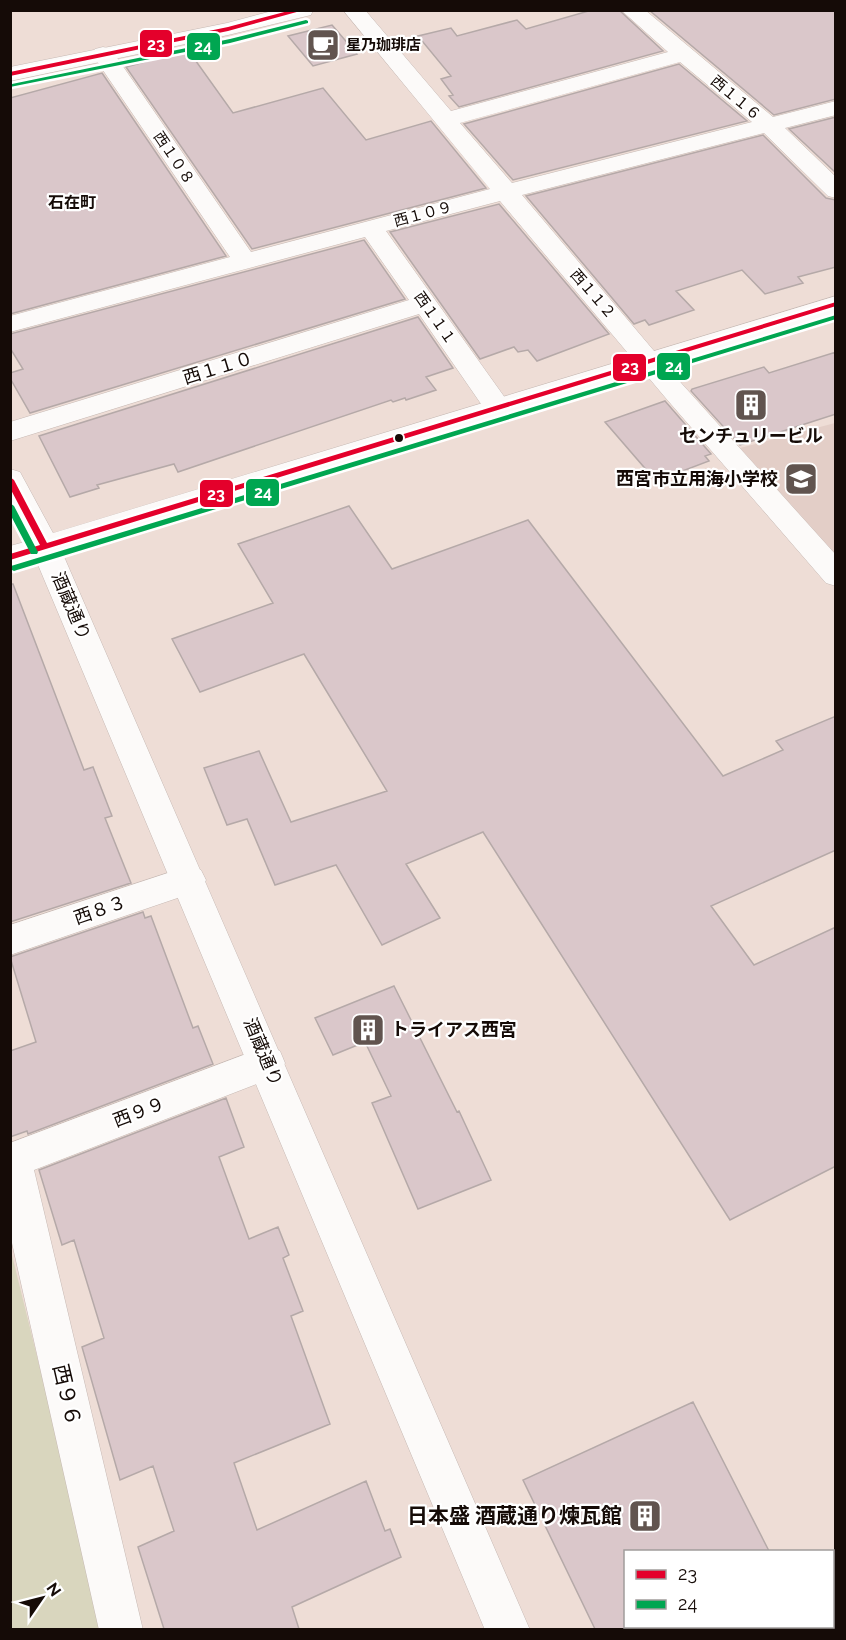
<svg xmlns="http://www.w3.org/2000/svg" width="846" height="1640" viewBox="0 0 846 1640" font-family="Raleway,'Noto Sans JP',sans-serif">
<style>
.education{fill:#e3cec7}
.green{fill:#d9d6be}
.building{fill:#dac7ca;stroke:#b5a9a8;stroke-width:1.5}
.lines{fill:none;stroke-linecap:round;stroke-linejoin:round}
.street-casing{stroke:#c6b9b4;stroke-width:1}
.secondary-casing{stroke:#c6b9b4;stroke-width:1}
.street{fill:#fcfaf9;fill-rule:evenodd}
.secondary{fill:#fcfaf9;fill-rule:evenodd}
.bus-1-casing{stroke:#fff;stroke-width:5}
.bus-2-casing{stroke:#fff;stroke-width:5}
.bus-1{fill:#e4002b;fill-rule:evenodd}
.bus-2{fill:#00a651;fill-rule:evenodd}
.bus-dot{fill:#150b07;stroke:#fff;stroke-width:2}
.labels{text-anchor:middle;stroke-width:4.5;stroke-linejoin:round;paint-order:stroke}
.far-poi-label{font-size:15px;font-weight:bold;fill:#150b07;stroke:#fff;text-anchor:start}
.far-street-label{font-size:15px;fill:#150b07;stroke:#fff}
.far-neighbourhood-label{font-size:16px;font-weight:bold;fill:#150b07;stroke:#fff}
.street-label{font-size:18px;fill:#150b07;stroke:#fff}
.poi-label{font-size:18px;font-weight:bold;fill:#150b07;stroke:#fff}
.near-street-label{font-size:21px;fill:#150b07;stroke:#fff}
.near-poi-label{font-size:21px;font-weight:bold;fill:#150b07;stroke:#fff;text-anchor:end}
.line-badge{stroke:#fff;stroke-width:2}
.badge-label{font-size:16px;text-anchor:middle;font-weight:bold;fill:#fff}
</style>
<rect width="100%" height="100%" fill="#eeddd6"/>
<path class="education" d="M835,423v132l-95,-107z"/>
<path class="green" d="M10,1247l92,373 -5,9h-86z"/>
<path class="building" d="M592,10h27l44,41 -204,56 -10,-11 4,-1 -12,-16 10,-3 -33,-40 33,-8 6,8 60,-16 9,9z
M649,10h187v89l-62,16z
M332,25l25,29 -44,12 -25,-30z
M188,50l45,63 90,-25 43,52 65,-19 55,67 -234,61 -126,-182z
M679,64l68,57 -234,59 -49,-56z
M102,73l124,183 -216,58v-216z
M836,117v56l-47,-44z
M763,135l63,63 10,2v67l-38,10 5,6 -38,11 -23,-24 -66,21 18,19 -45,15 -4,-5 -11,4 -108,-128z
M499,204l110,130 -72,27 -9,-11 -10,2 -4,-5 -34,12 -90,-127z
M364,240l41,59 -375,114 -20,-35v-5l13,-4 -13,-21v-14z
M418,317l35,51 -27,9 10,13 -30,10 -1,-2 -12,4 -2,-2 -213,72 -4,-8 -77,21 2,3 -29,9 -31,-61z
M836,352v62l-96,31 -49,-54 1,-2 72,-22 5,6z
M665,401l46,53 -6,2 4,5 -53,20 -51,-59z
M349,506l43,63 136,-49 195,256 60,-26 -7,-9 60,-25v134l-125,56 43,59 82,-38v239l-106,54 -247,-388 -77,32 34,54 -58,27 -46,-80 -61,20 -28,-66 -20,6 -23,-57 55,-17 32,71 96,-31 -83,-137 -104,38 -28,-53 101,-36 -35,-59z
M10,584h3l71,186 9,-3 19,49 -7,2 26,65 -121,39z
M143,912l2,6 6,-2 42,112 5,-2 15,38 -185,70 -1,-3 -17,6v-86l26,-9 -26,-85z
M394,986l63,126 2,-1 32,69 -73,29 -46,-106 19,-7 -26,-54 -32,13 -18,-37z
M226,1098l18,49 -25,10 30,82 29,-12 11,28 -6,3 20,53 -12,5 39,108 -96,39 23,67 109,-49 19,50 5,-2 11,28 -109,50 7,22h-135l-26,-82 36,-16 -21,-65 -33,14 -38,-133 22,-9 -30,-98 -12,5 -23,-75z
M693,1402l76,149h-143v78h-31l-72,-149z"/>
<g class="lines">
<defs>
<path id="street" d="M343,10h22l86,101 217,-59 -47,-42h24l128,107 63,-16v14l-51,13 51,49v21l-8,-2 -64,-63 -242,62 160,189 154,171v31l-10,-3 -162,-187 -164,-195 -114,30 122,171 4,6 -4,6 -10,3 -10,-3 -69,-100 -409,127v-19l399,-122 -44,-63 -355,95v-16l220,-59 -138,-203 3,-5 8,-2 8,2 140,203 239,-63zM680,62l72,60 -240,61 -52,-60z
M189,866l12,4 5,10 -5,10 -191,65v-30z
M267,1046l13,5 5,12 -5,12 -246,95 109,460h-44l-89,-396v-91z"/>
<path id="secondary" d="M276,10h37l-2,5 -83,20 -218,46v-14l217,-44z
M836,296v17l-774,239 468,1078h-45l-449,-1070 -26,7v-21l18,-5 -18,-34v-38l10,3 33,61z"/>
</defs>
<use href="#street" class="street-casing"/>
<use href="#secondary" class="secondary-casing"/>
<use href="#street" class="street"/>
<use href="#secondary" class="secondary"/>
<defs>
<path id="bus-1" d="M292,10h12l-76,21 -218,45v-4l218,-45z
M836,302v4l-826,254v-6l30,-9 -30,-57v-11l4,3 33,63z"/>
<path id="bus-2" d="M306,20l2,1v2l-78,20 -220,44v-2l2,-1 218,-45z
M836,315v4l-819,251 -3,1 -4,-2 1,-3z
M10,503l4,3 24,46 -1,2h-6l-21,-40z"/>
</defs>
<use href="#bus-1" class="bus-1-casing"/>
<use href="#bus-2" class="bus-2-casing"/>
<use href="#bus-1" class="bus-1"/>
<use href="#bus-2" class="bus-2"/>
</g>
<defs>
<symbol id="cafe-square" viewBox="-11 -11 22 22"><rect x="-9" y="-9" width="18" height="18" rx="4" fill="#61544f" stroke="#fff"/><path d="M-5.5-4.5H6V0H3Q3 3.5 0 3.5H-2.5Q-5.5 3.5-5.5 0ZM3-3.2v2h1.7v-2ZM-6 4.5H4V6H-6Z" fill="#fff"/></symbol>
<symbol id="building-square" viewBox="-11 -11 22 22"><rect x="-9" y="-9" width="18" height="18" rx="4" fill="#61544f" stroke="#fff"/><path d="M-4-6H4V6H1V3H-1V6H-4ZM-2.5-4.3h1.7v1.8h-1.7ZM.8-4.3h1.7v1.8H.8ZM-2.5-1h1.7V.8h-1.7ZM.8-1h1.7V.8H.8Z" fill="#fff"/></symbol>
<symbol id="school-square" viewBox="-11 -11 22 22"><rect x="-9" y="-9" width="18" height="18" rx="4" fill="#61544f" stroke="#fff"/><path d="M0-5L7-2L0 1L-7-2ZM-4 1L0 2.5L4 1V4Q0 6-4 4Z" fill="#fff"/></symbol>
</defs>
<g fill-rule="evenodd">
<use href="#cafe-square" x="304" y="26" width="38" height="38"/>
<use href="#building-square" x="732" y="386" width="38" height="38"/>
<use href="#school-square" x="782" y="460" width="38" height="38"/>
<use href="#building-square" x="349" y="1011" width="38" height="38"/>
<use href="#building-square" x="626" y="1497" width="38" height="38"/>
</g>
<circle class="bus-dot" cx="399" cy="438" r="5"/>
<g class="labels">
<g class="far-poi-label">
<text x="346" y="50">星乃珈琲店</text>
</g>
<g class="far-street-label">
<text transform="translate(736 98) rotate(40)" y="5">西１１６</text>
<text transform="translate(174 158) rotate(56)" y="5">西１０８</text>
<text transform="translate(423 214) rotate(-15)" y="5">西１０９</text>
<text transform="translate(593 294) rotate(49)" y="5">西１１２</text>
<text transform="translate(435 318) rotate(55)" y="5">西１１１</text>
</g>
<g class="far-neighbourhood-label">
<text x="72" y="208">石在町</text>
</g>
<g class="street-label">
<text transform="translate(218 368) rotate(-17)" y="6">西１１０</text>
<text transform="translate(71 606) rotate(67)" y="6">酒蔵通り</text>
<text transform="translate(100 910) rotate(-19)" y="6">西８３</text>
<text transform="translate(263 1052) rotate(67)" y="6">酒蔵通り</text>
<text transform="translate(139 1112) rotate(-21)" y="6">西９９</text>
</g>
<g class="poi-label">
<text x="751" y="442">センチュリービル</text>
<text x="778" y="485" text-anchor="end">西宮市立用海小学校</text>
<text x="391" y="1036" text-anchor="start">トライアス西宮</text>
</g>
<g class="near-street-label">
<text transform="translate(67 1395) rotate(77)" y="7">西９６</text>
</g>
<g class="near-poi-label">
<text x="622" y="1523">日本盛 酒蔵通り煉瓦館</text>
</g>
</g>
<g class="line-badge">
<rect x="139" y="29" width="34" height="29" rx="6" fill="#e4002b"/>
<rect x="186" y="32" width="35" height="29" rx="6" fill="#00a651"/>
<rect x="656" y="352" width="35" height="29" rx="6" fill="#00a651"/>
<rect x="612" y="353" width="35" height="29" rx="6" fill="#e4002b"/>
<rect x="245" y="478" width="35" height="29" rx="6" fill="#00a651"/>
<rect x="199" y="479" width="35" height="29" rx="6" fill="#e4002b"/>
</g>
<g class="badge-label">
<text x="156" y="50">23</text>
<text x="203" y="52">24</text>
<text x="674" y="372">24</text>
<text x="630" y="373">23</text>
<text x="263" y="498">24</text>
<text x="216" y="500">23</text>
</g>
<rect width="846" height="1640" fill="none" stroke="#150b07" stroke-width="24"/>
<rect x="624" y="1550" width="210" height="78" fill="#ffffff" stroke="#a19d9c" stroke-width="1.5"/>
<rect x="636" y="1570" width="30" height="9" fill="#e4002b" stroke="#a19d9c" stroke-width="1.5"/>
<text x="678" y="1580" font-size="18" fill="#150b07">23</text>
<rect x="636" y="1600" width="30" height="9" fill="#00a651" stroke="#a19d9c" stroke-width="1.5"/>
<text x="678" y="1610" font-size="18" fill="#150b07">24</text>
<g transform="translate(42 1598) rotate(55)" stroke="#ffffff" stroke-width="4.5" paint-order="stroke">
<path d="M0-4.5L10 22L0 15L-10 22Z" fill="#150b07"/>
<text y="-9" font-size="16" font-weight="bold" text-anchor="middle" fill="#150b07">N</text>
</g>
</svg>
